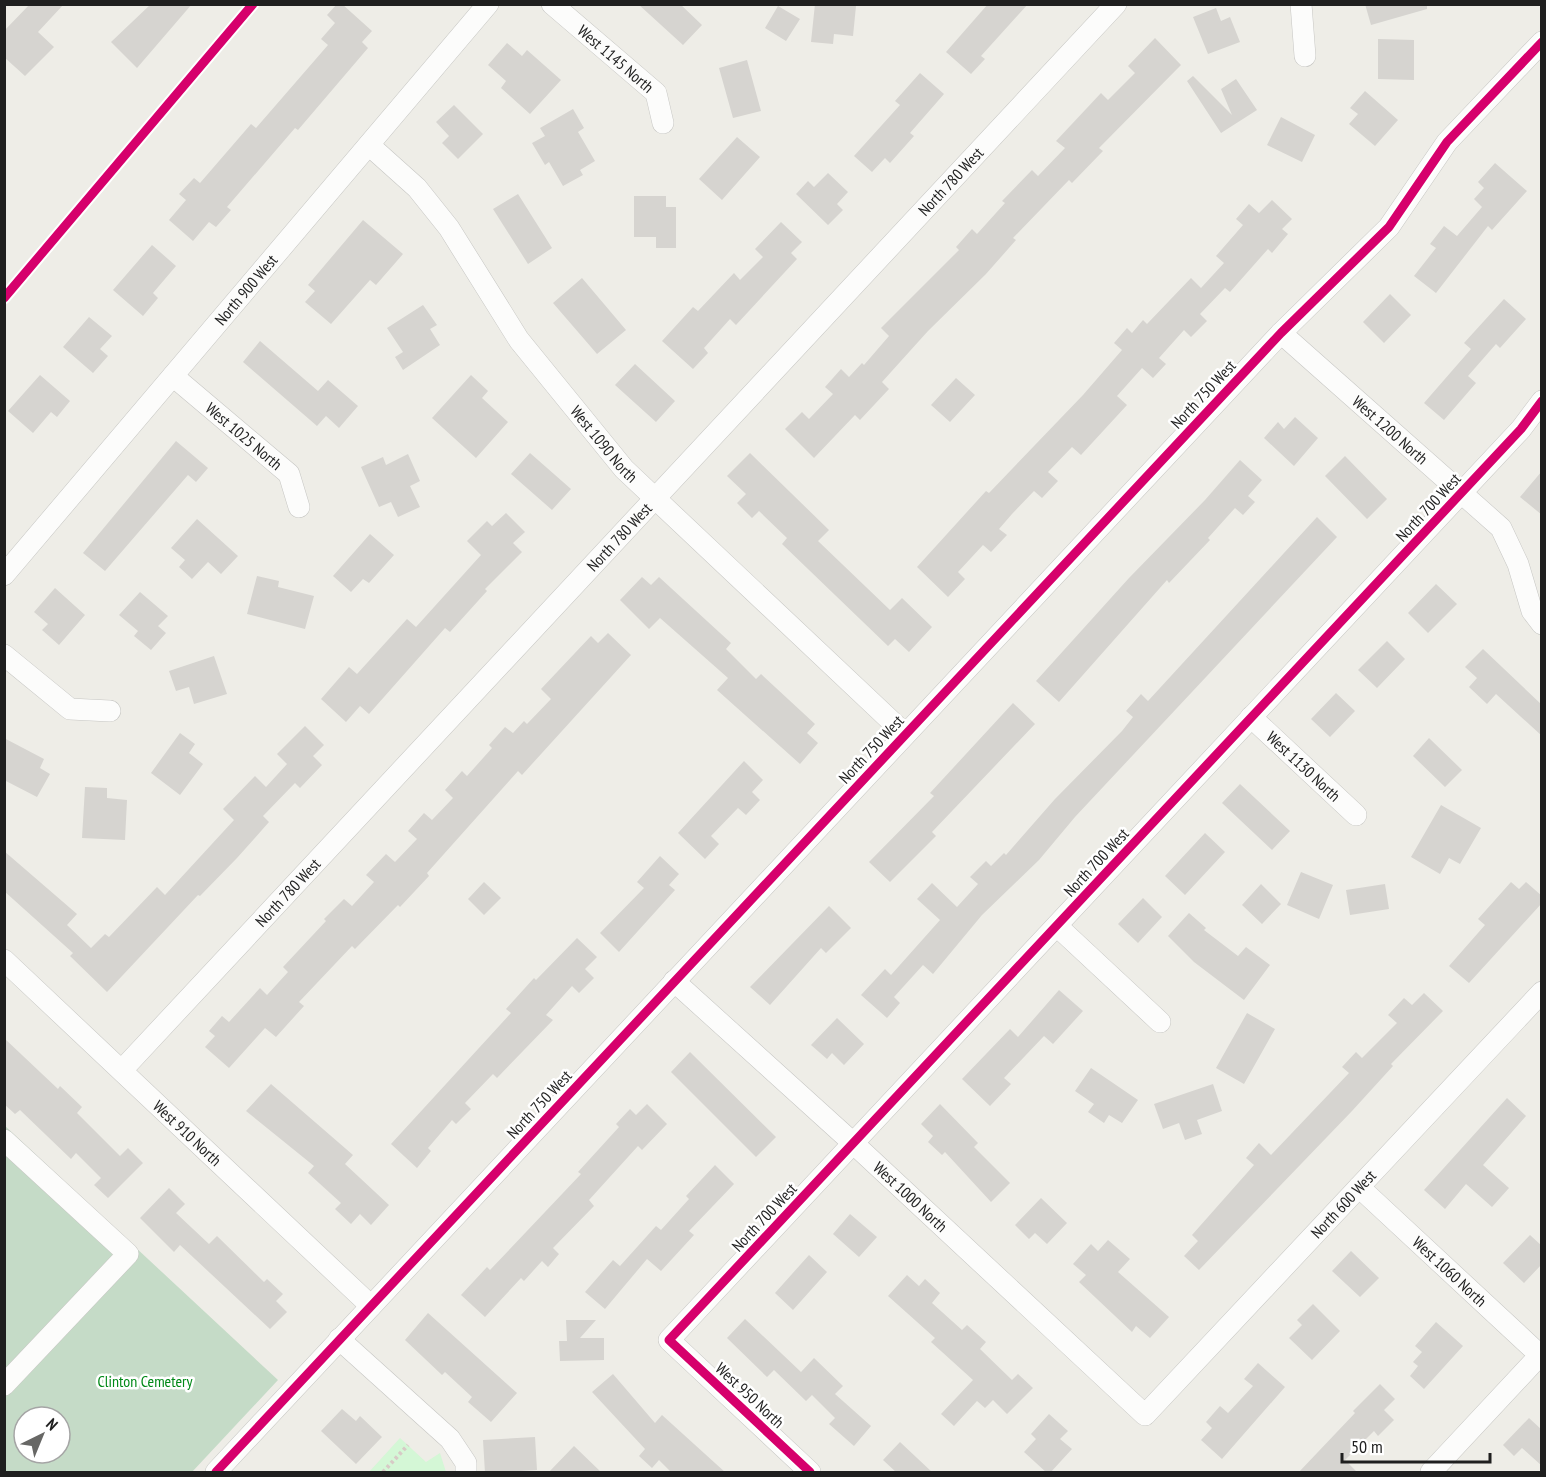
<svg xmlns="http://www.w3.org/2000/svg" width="1546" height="1477" viewBox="0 0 1546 1477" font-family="'PT Sans Narrow',sans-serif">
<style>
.cemetery{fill:#c5dbc7;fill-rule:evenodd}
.park{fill:#d4f7d6}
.building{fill:#d6d4d0}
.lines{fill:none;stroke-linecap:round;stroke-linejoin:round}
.minor-casing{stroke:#c6c6c3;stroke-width:22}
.path{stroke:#d7cac6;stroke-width:4;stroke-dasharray:3 3;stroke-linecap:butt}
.minor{stroke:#fcfcfb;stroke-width:21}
.cycleway-casing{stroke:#fff;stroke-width:13}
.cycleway{stroke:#d6006c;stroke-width:9}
.labels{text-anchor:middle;stroke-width:5;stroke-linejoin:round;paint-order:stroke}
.street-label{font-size:16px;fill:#1f1f1f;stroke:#fff}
.park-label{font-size:16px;fill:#018917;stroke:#fff}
</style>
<rect width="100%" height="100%" fill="#eeede7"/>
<path class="cemetery" d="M4,1125l274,255 -86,92h-187zM24,1417h36v36h-36z"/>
<path class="park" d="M400,1438l26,24 14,-9 6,19h-77z"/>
<path class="building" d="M30,4h34l-26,28 16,15 -29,29 -21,-19v-26z
M151,4h41l-55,64 -26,-26z
M337,4h5l30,27 -10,11 6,6 -70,82 -3,-2 -68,79 4,3 -15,17 -7,-5 -16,19 -24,-21 17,-20 -7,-6 15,-16 6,5 51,-59 5,4 72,-83 -7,-6 14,-16 -8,-8z
M638,4h42l22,21 -19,20z
M815,4l41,2 -3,30 -19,-2 -1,10 -22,-2z
M988,4h40l-47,52 4,3 -14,15 -25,-22z
M1365,4h62v5l-56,16z
M778,6l22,13 -14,22 -21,-13z
M1216,8l5,13 9,-4 10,25 -32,12 -15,-37z
M1155,38l26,27 -82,83 4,3 -31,32 -3,-3 -56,58 3,2 -30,34 -58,57 -46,51 7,7 -29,31 -5,-5 -41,43 -29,-29 17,-17 7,7 24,-25 -8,-7 16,-18 8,8 13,-14 2,2 25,-29 -8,-8 78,-78 -3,-3 16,-18 5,5 28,-31 -3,-2 30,-31 6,6 27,-28 -9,-7 45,-48 7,7 27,-27 -7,-7z
M1378,39l36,1v40l-36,-1z
M507,43l15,13 5,-6 34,30 -31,34 -29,-26 5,-7 -18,-16z
M747,60l14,51 -28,7 -14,-50z
M920,73l24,21 -34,39 4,3 -24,27 -5,-5 -13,14 -18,-16 46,-51 -5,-4z
M1193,76l39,39 -11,-26 15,-10 21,31 -36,23 -34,-52z
M1365,91l33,29 -23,26 -26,-22 9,-10 -8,-6z
M454,105l29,29 -25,25 -16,-16 7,-7 -13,-14z
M573,109l11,19 -6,4 17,29 -15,9 3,5 -20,11 -14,-24 -4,3 -13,-22 13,-7 -5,-8z
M1281,117l34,18 -13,27 -35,-17z
M737,137l23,20 -38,43 -23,-21z
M1495,163l32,28 -35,39 -4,-4 -52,67 -22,-17 22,-28 -6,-4 14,-18 13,10 25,-29 -8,-8 10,-11 -6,-6z
M828,173l20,19 -11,12 6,6 -15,15 -32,-31 12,-13 6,6z
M518,194l34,54 -24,16 -35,-55z
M634,196h32v11h10v41h-20v-11h-22z
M1272,200l20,19 -10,10 6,5 -16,19 -4,-4 -38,43 -5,-4 -25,26 7,7 -16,16 -7,-7 -25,28 7,6 -13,14 -11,-10 -25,28 10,9 -46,50 -9,-8 -24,25 10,9 -16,17 -8,-7 -22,23 -13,15 8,6 -16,17 -8,-7 -25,27 7,7 -17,18 -31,-30 69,-76 3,2 94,-98 39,-45 -8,-7 13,-15 5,5 11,-13 4,4 44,-46 10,10 23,-25 -8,-7 27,-31 -7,-6 13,-15 10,9z
M363,220l40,34 -27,31 -6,-5 -39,44 -26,-22 10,-11 -7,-6z
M781,222l21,20 -11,11 6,6 -61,66 -6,-6 -26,29 4,5 -15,16 -31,-28 31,-34 5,4 36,-38 6,7 23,-23 -8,-8z
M152,245l24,21 -23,27 5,5 -15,18 -30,-26z
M582,278l44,52 -29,24 -44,-51z
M1390,294l21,21 -27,28 -21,-21z
M1504,299l22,20 -26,29 -4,-4 -28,32 8,7 -32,37 -20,-17 47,-54 -7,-6z
M423,305l14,20 -7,4 10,16 -37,25 -8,-13 8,-5 -16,-24z
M89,317l23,19 -12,13 8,7 -15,17 -30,-26z
M260,341l58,50 10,-11 30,26 -19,22 -13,-12 -9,10 -74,-64z
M635,364l40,37 -19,21 -41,-37z
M40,375l30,26 -13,16 -6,-5 -18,21 -25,-22z
M471,375l17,16 -6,7 26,24 -32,36 -44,-40z
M956,378l19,17 -25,27 -19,-17z
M1295,417l23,21 -24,28 -30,-28 14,-16 6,7z
M176,441l32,27 -12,14 -8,-7 -83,96 -22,-18z
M530,453l41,36 -19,21 -41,-36z
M750,453l79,77 -11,11 72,69 12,-12 30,29 -23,25 -14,-13 -7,7 -106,-102 5,-6 -28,-27 -7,7 -15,-15 9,-9 -19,-18z
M408,454l12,27 -10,5 10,21 -22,10 -7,-15 -12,5 -18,-40 22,-10 3,8z
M1345,456l42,43 -20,20 -42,-43z
M1240,460l22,20 -14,16 7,6 -12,13 -8,-7 -27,30 2,2 -41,43 -2,-3 -108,122 -23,-21 93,-103 76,-78z
M1542,471v44l-22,-18z
M506,513l19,19 -12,11 9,9 -37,37 2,2 -37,41 -5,-4 -76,86 -9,-8 -14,16 -25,-23 28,-32 8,7 50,-55 9,8 65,-72 -14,-14 20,-20 5,5z
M1317,517l20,20 -262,280 -36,43 -57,55 -49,59 -10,-9 -29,32 6,6 -13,15 -26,-23 24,-26 6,6 49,-55 -23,-21 15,-16 25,24 21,-23 -8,-7 16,-16 5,5 13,-13 2,2 49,-56 67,-68 11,-14 -7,-6 15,-17 7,7z
M197,519l41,37 -17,18 -13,-12 -16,17 -13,-12 6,-7 -14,-12z
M370,534l24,21 -25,28 -6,-4 -12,13 -18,-16z
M257,576l22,5 -1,6 36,9 -9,33 -58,-15z
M642,577l9,8 8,-8 72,66 -5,6 30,30 5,-5 54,50 -8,9 11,10 -18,21 -83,-74 11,-12 -68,-60 -11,11 -29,-29z
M1436,584l21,20 -29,29 -20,-20z
M55,588l30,27 -26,30 -17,-15 6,-6 -14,-12z
M140,592l28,24 -10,10 8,7 -15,17 -17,-14 4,-5 -19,-16z
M608,633l23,22 -109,120 -4,-4 -91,102 2,3 -29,31 -2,-2 -43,44 -3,-3 -53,56 5,4 -28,31 -11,-9 -36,40 -24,-21 10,-11 -6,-5 13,-15 7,6 31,-34 7,7 21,-23 -5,-5 43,-46 -2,-2 20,-20 8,7 22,-24 -8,-7 20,-21 9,8 22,-23 -9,-8 16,-18 8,7 21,-22 -8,-8 17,-19 5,5 25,-28 -3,-3 16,-18 8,6 11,-12 3,3 24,-25 -10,-10 50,-53 7,7z
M1387,641l18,18 -28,29 -19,-18z
M1483,649l59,56v31l-46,-42 -9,10 -18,-17 8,-9 -12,-11z
M214,656l13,38 -33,10 -5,-17 -13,4 -7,-20z
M1336,693l19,18 -25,26 -19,-18z
M1013,703l22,21 -103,108 4,4 -46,46 -21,-20 65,-66 -4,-3z
M305,726l19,19 -11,11 9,9 -22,23 -5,-5 -32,33 6,6 -32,36 -37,38 -2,-1 -91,97 -37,-36 3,-3 -69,-62v-40l73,63 -10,11 24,23 14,-14 4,3 48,-50 8,8 69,-75 -11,-11 32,-33 11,11 21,-23 -10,-10z
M180,733l15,11 -6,9 14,11 -23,31 -29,-22z
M4,738l40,21 -4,9 10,6 -13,23 -33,-17z
M1429,738l33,32 -17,17 -32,-31z
M744,761l19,19 -11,12 8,8 -14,15 -8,-7 -27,28 8,8 -14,15 -27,-26z
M1240,784l50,47 -18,19 -50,-47z
M85,787l22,1v10l20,2 -2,40 -43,-2z
M1441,805l40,23 -21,36 -11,-6 -9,16 -29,-17z
M1205,833l20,19 -40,43 -20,-19z
M660,856l19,18 -10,11 6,5 -56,62 -19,-19 44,-45 -7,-6z
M1301,872l32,13 -14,34 -32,-14z
M484,882l17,16 -17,17 -16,-16z
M1511,882l8,7 7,-7 16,14v7l-73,80 -20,-17 36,-41 -7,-6z
M1261,884l20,20 -19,20 -20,-19z
M1385,884l4,25 -39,6 -4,-25z
M1143,898l19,19 -24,26 -20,-19z
M829,906l22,22 -25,25 -5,-5 -51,57 -20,-18z
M1189,913l17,15 -2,2 34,26 8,-9 24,18 -26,35 -50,-38 -26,-26z
M577,938l20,19 -12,12 9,9 -15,15 -7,-7 -26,29 7,5 -56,58 -4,-4 -28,29 6,6 -15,15 -4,-4 -24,28 3,3 -14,17 -26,-24 120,-131 -5,-4 28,-31 2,2z
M1059,990l24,21 -30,33 -9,-8 -40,42 7,6 -21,22 -28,-27 48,-50 8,8z
M1424,993l19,18 -52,53 2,2 -41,45 -153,159 -15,-14 14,-15 -6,-6 62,-70 -8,-7 13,-15 12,12 78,-82 -7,-6 14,-15 6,6 35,-35 -9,-8 16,-17 8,7z
M1247,1013l28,16 -31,55 -28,-16z
M837,1018l27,26 -20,21 -12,-12 -5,6 -16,-14z
M4,1038l54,51 2,-3 22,21 -5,6 43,43 8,-8 15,15 -35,35 -14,-13 7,-7 -25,-25 -5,6 -51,-49 -5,4 -11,-10z
M690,1052l86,85 -20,20 -85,-85z
M1091,1068l47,32 -16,23 -13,-8 -5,8 -16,-11 6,-8 -19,-13z
M271,1084l82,71 -8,9 44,41 -18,20 -11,-11 -9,10 -16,-15 6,-6 -33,-30 6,-7 -68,-55z
M1213,1084l9,27 -25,9 5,14 -17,6 -6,-17 -16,6 -9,-25z
M1507,1098l19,18 -43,49 26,23 -17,19 -26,-23 -21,25 -21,-19z
M647,1104l20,20 -25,26 -4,-4 -49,54 5,6 -41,42 6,6 -11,13 -6,-6 -18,20 -3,-3 -36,39 -24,-22 26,-28 3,3 91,-96 -3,-2 41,-45 -3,-3 14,-15 6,6z
M940,1104l38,39 -4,4 36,36 -19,19 -46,-50 -3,3 -14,-13 5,-6 -12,-12z
M715,1165l19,19 -45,47 5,4 -33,36 -14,-12 -42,50 -20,-17 28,-32 7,6 36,-40 5,4 28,-31 -3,-3z
M169,1188l16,16 -9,9 33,31 8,-8 47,46 3,-3 16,15 -7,7 11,11 -17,17 -90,-84 -6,7 -34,-34z
M1041,1198l26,25 -20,21 -12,-11 -6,6 -14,-14z
M850,1214l27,23 -18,20 -26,-23z
M1530,1235l12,11v18l-18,19 -21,-20z
M1108,1240l22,19 -12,13 51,45 -19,21 -14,-12 -4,6 -53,-50 7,-7 -13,-11 18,-20 7,7z
M1351,1251l28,27 -19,19 -28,-26z
M809,1255l18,17 -34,38 -18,-17z
M907,1275l12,11 6,-7 15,14 -8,10 30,27 5,-5 19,17 -6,7 32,31 6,-6 15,14 -26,26 -14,-14 -8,8 -8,-7 -23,25 -13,-12 32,-34 -42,-38 4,-4 -47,-42z
M1313,1304l27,27 -28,29 -23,-22 13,-13 -5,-5z
M428,1313l89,80 -26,29 -23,-20 4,-5 -27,-25 -3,3 -37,-35z
M745,1319l56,53 13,-14 29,28 -8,8 36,32 -17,20 -25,-22 6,-6 -23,-23 -6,6 -32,-31 -7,7 -40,-39z
M566,1320h30l-16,18h24v22l-44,1 -1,-20h8z
M1436,1322l27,24 -39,43 -14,-13 8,-10 -5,-4 9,-10 -7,-6z
M1258,1363l27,24 -63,72 -21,-19 11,-12 -6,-6 14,-16 8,7 25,-27 -9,-7z
M613,1374l42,49 7,-8 64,58h-54l-13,-13 -7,8 -13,-12 6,-7 -53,-57z
M1380,1384l15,15 -11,11 10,10 -16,16 -4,-5 -29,29 13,13h-60l57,-60 -2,-2z
M342,1409l14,12 4,-5 22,21 -26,27 -35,-33z
M1049,1414l19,17 -8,8 12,10 -22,24h-3l-23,-21 12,-13 -5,-5z
M1529,1418l13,12v36l-20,-18 -8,8 -11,-11z
M535,1437l2,33 -52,3 -2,-33z
M900,1442l33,31h-36l-14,-13z
M574,1446l28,27h-54z"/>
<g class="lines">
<defs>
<g id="minor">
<path id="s1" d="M552,4l104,89 7,30"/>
<path d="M1301,4l4,52"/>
<path id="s2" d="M369,145l48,43 32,40 70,112 105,129 281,265"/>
<path id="s3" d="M1281,333l220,195 17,36 14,47 10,13"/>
<path id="s4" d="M173,376l116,98 10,33"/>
<path id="s5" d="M4,575l484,-571"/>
<path d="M4,655l66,54 40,2"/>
<path id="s6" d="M1251,717l105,98"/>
<path d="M1057,926l103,96"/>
<path id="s7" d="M4,960l367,346"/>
<path id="s8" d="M674,981l179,162 292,272 397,-423"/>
<path id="s9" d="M122,1070l994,-1066"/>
<path d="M4,1140l124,114 -124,131"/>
<path id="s10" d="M1359,1187l183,170"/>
<path d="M339,1339l111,100 16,24v9"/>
<path d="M216,1472l1065,-1139 108,-106 58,-85 95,-100"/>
<path d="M810,1472l-141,-132 852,-911 21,-28"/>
<path d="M1431,1472l111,-119"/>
</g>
</defs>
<use href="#minor" class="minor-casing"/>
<path class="path" d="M383,1472l25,-27"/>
<use href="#minor" class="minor"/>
<defs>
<path id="cycleway" d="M4,298l249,-294
M216,1472l1065,-1139 108,-106 58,-85 95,-100
M810,1472l-141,-132 852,-911 21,-28"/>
</defs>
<use href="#cycleway" class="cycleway-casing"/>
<use href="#cycleway" class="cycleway"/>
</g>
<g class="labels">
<g class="street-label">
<text dy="6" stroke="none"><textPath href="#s1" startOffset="84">West 1145 North</textPath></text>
<text dy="6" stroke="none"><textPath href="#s9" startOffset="1215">North 780 West</textPath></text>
<text dy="6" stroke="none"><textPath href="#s5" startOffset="374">North 900 West</textPath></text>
<text transform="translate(1203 394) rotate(-47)" y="6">North 750 West</text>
<text dy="6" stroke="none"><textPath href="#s3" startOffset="146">West 1200 North</textPath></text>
<text dy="6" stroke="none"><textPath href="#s4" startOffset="93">West 1025 North</textPath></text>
<text dy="6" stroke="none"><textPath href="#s2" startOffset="382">West 1090 North</textPath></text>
<text transform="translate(1428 507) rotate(-47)" y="6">North 700 West</text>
<text dy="6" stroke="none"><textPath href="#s9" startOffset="729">North 780 West</textPath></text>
<text transform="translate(871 749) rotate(-47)" y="6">North 750 West</text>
<text dy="6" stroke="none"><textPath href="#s6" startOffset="72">West 1130 North</textPath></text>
<text transform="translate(1096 862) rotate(-47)" y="6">North 700 West</text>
<text dy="6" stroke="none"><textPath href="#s9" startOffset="243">North 780 West</textPath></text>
<text transform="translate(539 1104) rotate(-47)" y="6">North 750 West</text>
<text dy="6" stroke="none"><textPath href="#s7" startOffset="252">West 910 North</textPath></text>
<text dy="6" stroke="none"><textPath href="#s8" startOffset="320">West 1000 North</textPath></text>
<text dy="6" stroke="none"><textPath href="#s8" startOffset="930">North 600 West</textPath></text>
<text transform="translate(764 1217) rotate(-47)" y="6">North 700 West</text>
<text dy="6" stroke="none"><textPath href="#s10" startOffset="124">West 1060 North</textPath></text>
<text transform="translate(750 1395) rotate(43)" y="6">West 950 North</text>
</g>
<g class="park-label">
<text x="145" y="1387">Clinton Cemetery</text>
</g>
</g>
<rect width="1546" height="1477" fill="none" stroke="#1f1f1f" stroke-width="12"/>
<g transform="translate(42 1435) rotate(43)"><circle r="28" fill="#ffffff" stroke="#a5a5a5" stroke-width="1.5"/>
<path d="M0-4.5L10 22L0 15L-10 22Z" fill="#676765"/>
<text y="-9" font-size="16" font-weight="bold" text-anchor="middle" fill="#1f1f1f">N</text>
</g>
<path d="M1342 1453v9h148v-9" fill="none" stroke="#1f1f1f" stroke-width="3"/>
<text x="1351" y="1453" font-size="18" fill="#1f1f1f" stroke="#ffffff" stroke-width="4.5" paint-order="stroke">50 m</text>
</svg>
